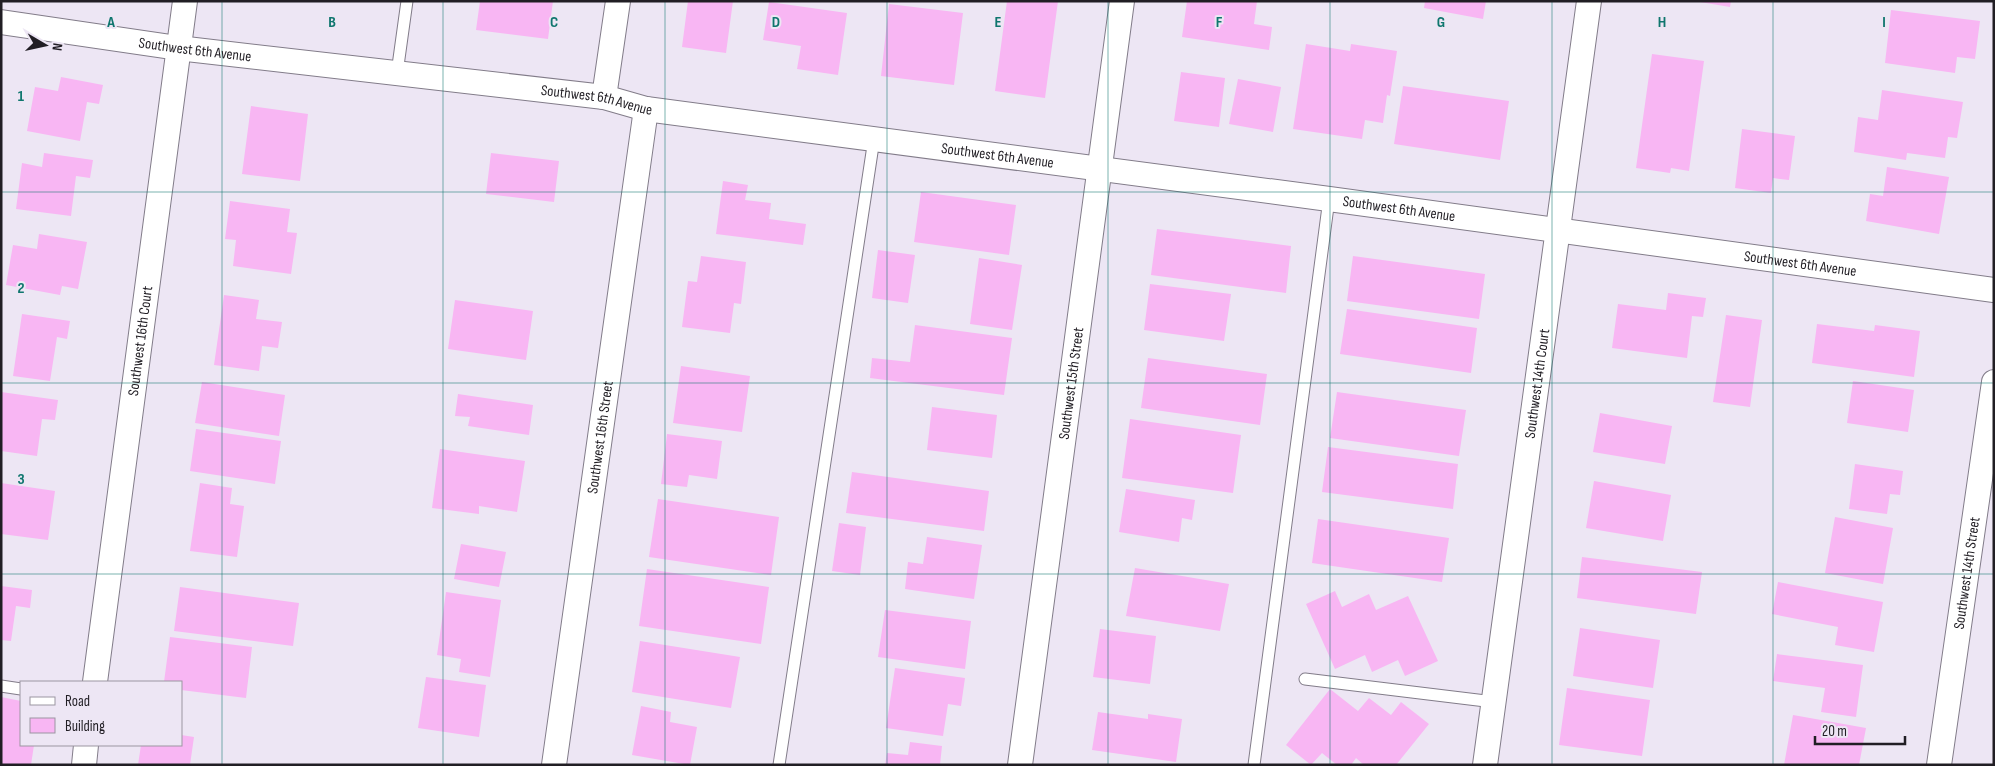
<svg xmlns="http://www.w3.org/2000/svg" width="1995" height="766" viewBox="0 0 1995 766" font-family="'Sofia Sans Condensed',sans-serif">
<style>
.building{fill:#f8b6f3}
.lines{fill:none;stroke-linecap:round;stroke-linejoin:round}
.service-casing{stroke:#827c89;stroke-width:13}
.minor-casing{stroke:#827c89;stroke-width:26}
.service{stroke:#fff;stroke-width:11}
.minor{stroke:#fff;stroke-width:24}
.grid{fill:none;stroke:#0f766e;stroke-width:1;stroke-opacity:0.55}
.labels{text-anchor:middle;stroke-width:4;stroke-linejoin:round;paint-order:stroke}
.street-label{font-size:15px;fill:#211e24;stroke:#ede6f4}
.grid-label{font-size:16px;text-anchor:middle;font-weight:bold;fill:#0f766e;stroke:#ede6f4;stroke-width:4;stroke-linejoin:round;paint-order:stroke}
</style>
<rect width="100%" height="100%" fill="#ede6f4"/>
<path class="building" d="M480,1h73l-5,38 -72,-9z
M688,1h45l-7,52 -44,-6z
M1007,1h51l-13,97 -50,-7z
M1187,1h70l-3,23 18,3 -3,23 -87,-13z
M1425,1h61l-3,18 -59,-11z
M1694,1h37l-1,6z
M769,2l78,11 -9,62 -41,-6 4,-23 -38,-6z
M889,4l74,9 -9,72 -73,-9z
M1891,10l89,11 -5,38 -18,-2 -2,16 -70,-10z
M1306,44l44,7 1,-7 46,7 -7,45 -3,-1 -4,28 -18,-3 -3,19 -69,-10z
M1652,54l52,7 -15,110 -18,-3 -1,5 -34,-5z
M1181,72l44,6 -6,49 -45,-6z
M61,77l42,8 -4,19 -12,-2 -7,39 -53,-10 8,-44 23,4z
M1238,79l43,8 -8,45 -44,-8z
M1403,86l106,15 -9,59 -106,-16z
M1882,90l81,12 -6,36 -9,-1 -3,21 -38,-5 -1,7 -52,-8 4,-35 20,3z
M251,106l57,8 -8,67 -58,-7z
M1742,129l53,7 -6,44 -16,-2 -2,15 -36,-5z
M44,153l49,7 -3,18 -14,-2 -5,40 -55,-7 6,-46 20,4z
M491,153l68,8 -5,41 -68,-8z
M1887,167l62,10 -10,57 -73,-13 4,-27 13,2z
M723,181l25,4 -3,15 26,3 -2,16 37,5 -3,21 -87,-11z
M921,192l95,13 -7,50 -95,-13z
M230,201l60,8 -3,23 10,1 -6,41 -58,-8 3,-26 -11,-1z
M1157,229l134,17 -5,47 -135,-18z
M39,234l48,8 -9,47 -16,-3 -2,9 -54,-10 7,-40 24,4z
M878,250l37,5 -7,48 -36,-5z
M701,256l45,6 -5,42 -7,-1 -4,30 -48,-6 6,-46 9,1z
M1353,256l132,18 -6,45 -132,-18z
M979,258l43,7 -10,65 -42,-6z
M1150,284l81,10 -7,47 -80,-11z
M1668,293l38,5 -3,19 -11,-1 -5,42 -75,-10 6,-44 48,6z
M224,295l35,5 -3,19 26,3 -4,26 -16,-2 -3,25 -45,-6z
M455,300l78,11 -7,49 -78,-11z
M1347,309l130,19 -6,45 -131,-19z
M22,314l48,7 -3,18 -10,-2 -7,44 -37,-5z
M1726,315l36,5 -12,87 -37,-5z
M1817,324l57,7 1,-6 45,6 -6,46 -102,-14z
M915,325l97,13 -8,57 -134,-17 2,-20 38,4z
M1148,358l119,16 -7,51 -119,-17z
M681,366l69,10 -8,56 -69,-9z
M1853,381l61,9 -6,42 -61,-9z
M202,382l83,13 -6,41 -84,-13z
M1,392l57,8 -3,20 -13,-1 -5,37 -36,-5z
M1337,392l129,18 -7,46 -129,-18z
M458,394l75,11 -4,30 -61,-9 2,-9 -15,-1z
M932,407l65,8 -5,43 -65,-8z
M1600,413l72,13 -7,38 -72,-12z
M1130,419l111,16 -8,58 -111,-15z
M196,429l85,12 -6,43 -85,-13z
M667,434l55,7 -5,38 -28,-4 -2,12 -26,-3z
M1328,447l130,17 -5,45 -131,-17z
M440,449l85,12 -8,51 -38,-6v8l-47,-6z
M1855,464l48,7 -3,24 -10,-1 -3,20 -38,-5z
M852,472l137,19 -5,40 -138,-18z
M1594,481l77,14 -8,46 -77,-13z
M1,483l54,8 -7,49 -47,-6z
M200,483l32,5 -2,16 14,2 -7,51 -47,-6z
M1126,489l69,11 -3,20 -10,-2 -3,24 -60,-10z
M658,499l121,18 -8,58 -122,-18z
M1835,517l58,11 -10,56 -58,-11z
M1318,519l131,19 -7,44 -130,-19z
M839,523l27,4 -6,48 -28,-4z
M927,537l55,8 -8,54 -69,-10 3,-27 15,2z
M461,544l45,8 -7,35 -45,-8z
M1582,557l120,15 -6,42 -119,-16z
M1135,568l94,16 -9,47 -94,-15z
M647,569l122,18 -8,57 -122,-18z
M1778,582l105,20 -9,50 -39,-7 3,-18 -66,-13z
M1,586l31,4 -2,18 -14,-2 -5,35 -10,-1z
M180,587l119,16 -6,43 -119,-15z
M1335,591l7,16 27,-13 7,16 32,-14 30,65 -33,15 -7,-16 -26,12 -7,-17 -30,14 -29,-65z
M446,592l55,8 -11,77 -31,-5 2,-13 -24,-4z
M885,610l86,11 -6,48 -87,-12z
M1580,628l80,12 -7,48 -80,-12z
M1100,629l56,7 -6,48 -57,-7z
M170,637l82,10 -6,51 -65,-8v-8h-17z
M640,641l100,16 -9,51 -99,-16z
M1777,654l86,11 -7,52 -35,-5 4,-24 -52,-7z
M895,668l70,10 -4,28 -13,-2 -5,32 -57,-8z
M426,677l60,8 -7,52 -61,-9z
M1567,688l83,12 -8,56 -83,-11z
M1330,689l28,22 11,-13 22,17 10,-13 28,22 -33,41h-32l-8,-7 -5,7h-14l-15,-12 -11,12 -25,-20z
M1,697l20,4v44h13l-3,20h-30z
M641,706l30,6 -1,10 27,5 -7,38 -58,-10z
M1098,712l50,7v-5l34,5 -6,43 -84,-12z
M1793,715l73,13 -7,37h-75z
M181,735l13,2 -4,28h-52l3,-20h40z
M910,742l32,4 -2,19h-55l2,-12 21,2z"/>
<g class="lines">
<defs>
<path id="service" d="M397,73l10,-72
M1305,679l189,23
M1,686l20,3
M779,765l95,-626
M1254,765l75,-566"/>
<g id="minor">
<path id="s1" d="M1,22l177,26 426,49 42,12 683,90 665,91"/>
<path d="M604,97l14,-96"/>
<path id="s2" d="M95,682l90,-681"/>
<path d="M84,765l2,-20"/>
<path id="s3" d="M554,765l92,-656"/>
<path id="s4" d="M1020,765l102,-764"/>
<path id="s5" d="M1485,765l104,-764"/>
<path id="s6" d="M1939,765l55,-383"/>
</g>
</defs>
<use href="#service" class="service-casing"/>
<use href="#minor" class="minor-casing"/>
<use href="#service" class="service"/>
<use href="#minor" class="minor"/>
</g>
<path class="grid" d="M222,1v764M443,1v764M665,1v764M887,1v764M1108,1v764M1330,1v764M1552,1v764M1773,1v764M1,192h1993M1,383h1993M1,574h1993"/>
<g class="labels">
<g class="street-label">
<text dy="5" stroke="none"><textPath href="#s1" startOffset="196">Southwest 6th Avenue</textPath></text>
<text dy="5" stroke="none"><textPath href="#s1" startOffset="601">Southwest 6th Avenue</textPath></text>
<text dy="5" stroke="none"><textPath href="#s1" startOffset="1006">Southwest 6th Avenue</textPath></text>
<text dy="5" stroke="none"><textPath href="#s1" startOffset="1411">Southwest 6th Avenue</textPath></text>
<text dy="5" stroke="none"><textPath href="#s1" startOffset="1816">Southwest 6th Avenue</textPath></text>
<text dy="5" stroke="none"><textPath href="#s2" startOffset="344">Southwest 16th Court</textPath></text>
<text dy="5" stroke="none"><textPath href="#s4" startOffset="385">Southwest 15th Street</textPath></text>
<text dy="5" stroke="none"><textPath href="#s5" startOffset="385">Southwest 14th Court</textPath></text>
<text dy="5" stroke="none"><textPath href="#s3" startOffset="331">Southwest 16th Street</textPath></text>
<text dy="5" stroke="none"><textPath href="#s6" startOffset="194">Southwest 14th Street</textPath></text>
</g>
</g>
<g class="grid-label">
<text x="111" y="27">A</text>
<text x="332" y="27">B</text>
<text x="554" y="27">C</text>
<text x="776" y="27">D</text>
<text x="998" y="27">E</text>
<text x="1219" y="27">F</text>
<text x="1441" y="27">G</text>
<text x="1662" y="27">H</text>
<text x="1884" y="27">I</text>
<text x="21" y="101">1</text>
<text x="21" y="293">2</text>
<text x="21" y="484">3</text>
</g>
<rect width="1995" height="766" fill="none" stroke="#211e24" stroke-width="5"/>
<rect x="20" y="681" width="162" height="65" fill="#ede6f4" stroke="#9b96a1"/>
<rect x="30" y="697" width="25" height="8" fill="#ffffff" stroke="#9b96a1"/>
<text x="65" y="706" font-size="15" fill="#211e24">Road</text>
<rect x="30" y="718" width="25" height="15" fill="#f8b6f3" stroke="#9b96a1"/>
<text x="65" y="731" font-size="15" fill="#211e24">Building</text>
<g transform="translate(45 45) rotate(99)" stroke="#ede6f4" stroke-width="4" paint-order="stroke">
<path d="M0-4L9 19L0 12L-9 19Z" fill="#211e24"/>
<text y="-8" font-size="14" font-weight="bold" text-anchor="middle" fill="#211e24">N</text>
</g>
<path d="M1815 736v8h90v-8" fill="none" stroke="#211e24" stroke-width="2.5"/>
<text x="1822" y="736" font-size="15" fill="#211e24" stroke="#ede6f4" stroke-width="4" paint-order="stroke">20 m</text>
</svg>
